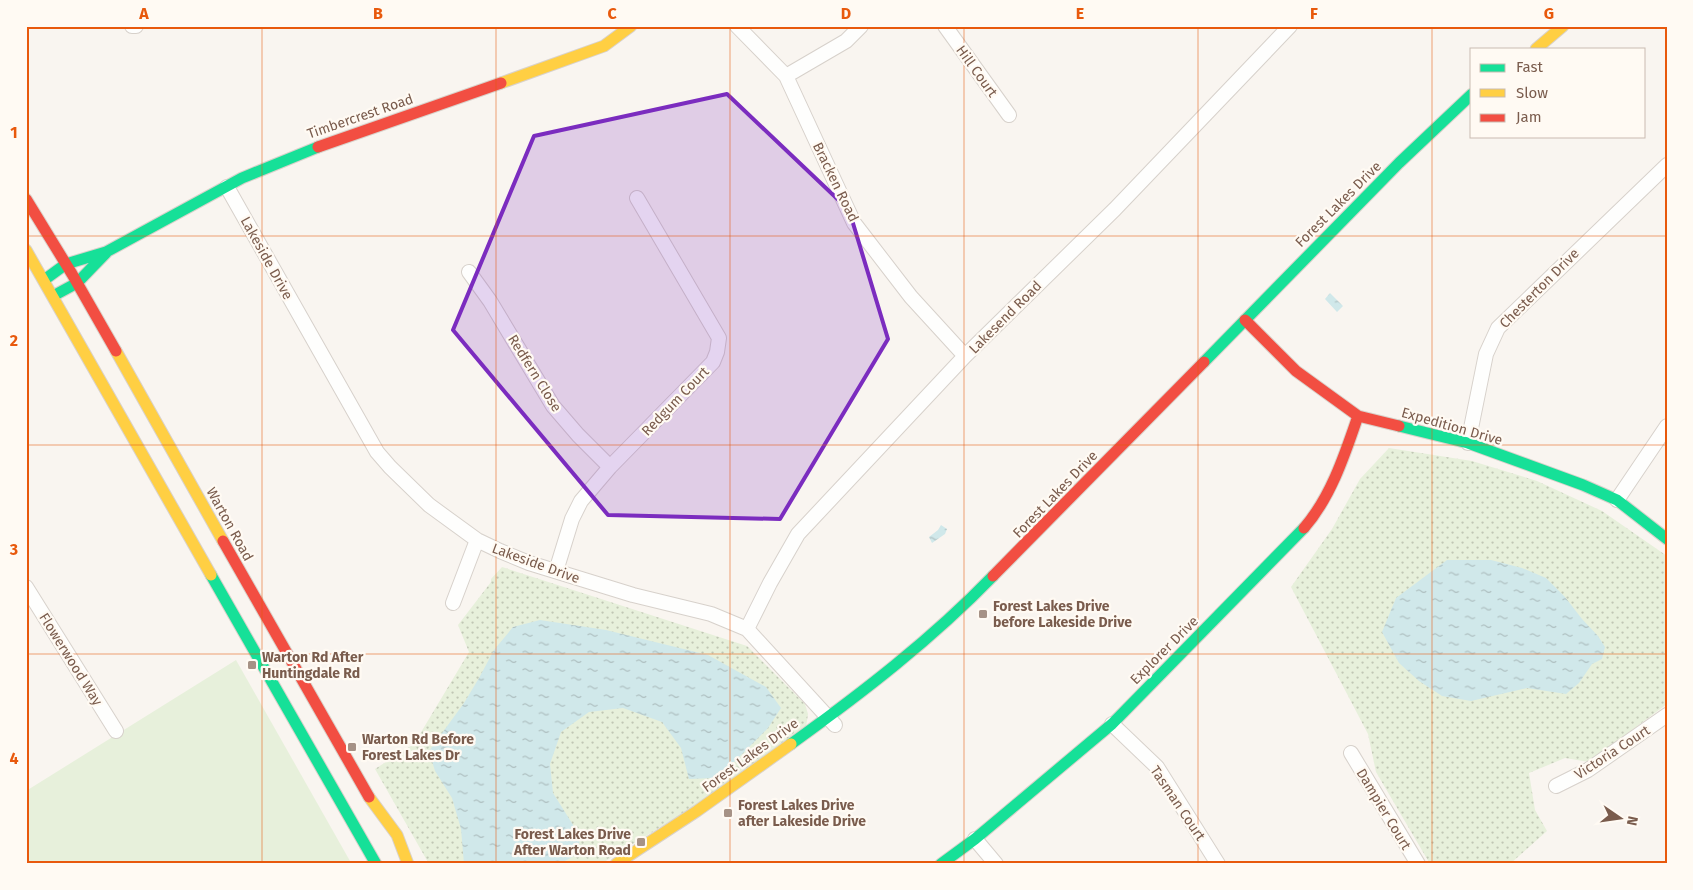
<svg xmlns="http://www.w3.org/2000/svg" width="1693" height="890" viewBox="0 0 1693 890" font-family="'Fira Sans',sans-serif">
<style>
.grass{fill:#e7f0db}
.park{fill:url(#park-dots)}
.water{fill:url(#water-ripples)}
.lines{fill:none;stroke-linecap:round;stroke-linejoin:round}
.street-casing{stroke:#d7d1cb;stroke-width:16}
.fast-casing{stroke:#d9d2cb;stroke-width:13}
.slow-casing{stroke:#d9d2cb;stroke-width:13}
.jam-casing{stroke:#d9d2cb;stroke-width:13}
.street{stroke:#fefefd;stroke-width:14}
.fast{stroke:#16e098;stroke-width:11}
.slow{stroke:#ffcf43;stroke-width:11}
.jam{stroke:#f24e42;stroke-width:11}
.marked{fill:#7b2cbf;fill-opacity:0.2;stroke:#7b2cbf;stroke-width:4;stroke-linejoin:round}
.grid{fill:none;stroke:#e8590c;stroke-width:1;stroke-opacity:0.55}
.poi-dot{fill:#a69286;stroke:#fffaf3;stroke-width:2}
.labels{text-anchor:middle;stroke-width:4.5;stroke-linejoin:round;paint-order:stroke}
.street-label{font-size:14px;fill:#7a5c4d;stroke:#fffaf3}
.poi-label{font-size:14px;font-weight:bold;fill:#7a5c4d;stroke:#fffaf3;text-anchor:start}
.neatline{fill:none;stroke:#e8590c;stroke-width:2}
.grid-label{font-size:16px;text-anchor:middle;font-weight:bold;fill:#e8590c}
</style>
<defs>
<pattern id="park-dots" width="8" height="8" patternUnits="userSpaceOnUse" patternTransform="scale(1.25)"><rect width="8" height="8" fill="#e7f0db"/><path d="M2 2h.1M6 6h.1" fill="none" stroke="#c0c6b4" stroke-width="1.8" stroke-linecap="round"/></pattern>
<pattern id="water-ripples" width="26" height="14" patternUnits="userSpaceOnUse" patternTransform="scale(1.25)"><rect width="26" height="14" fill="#d0e8ea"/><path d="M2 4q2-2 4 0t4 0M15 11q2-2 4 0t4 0" fill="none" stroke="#aebfc0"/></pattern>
</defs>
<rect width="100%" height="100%" fill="#f9f5f0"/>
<path class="grass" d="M236,660l114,201 -4,3h-320v-73z"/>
<path class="park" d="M1389,448l83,13 65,20 65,30 65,45v148l-78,58 -24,-4 -36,15 6,37 12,21 -37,33h-80l-54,-92 -8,-38 -77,-147 41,-58 28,-50z
M502,567l245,79 58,58 3,10 -2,13 -115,81 -90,56h-172l-54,-95 39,-25 55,-92 -11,-27 33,-43v-3z"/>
<path class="water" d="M1330,293l13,13 -6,6 -12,-13z
M941,525l6,4 -2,5 -13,9 -3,-6 9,-7z
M1447,560h44l31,8 24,10 19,19 17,22 16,17 7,11 -3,12 -10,5 -13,19 -13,11 -39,-6 -56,13 -29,-5 -23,-15 -20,-18 -17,-31 14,-34z
M540,620l66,10 102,25 58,32 15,21 -13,20 -33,33 -21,17 -25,1 -8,-31 -19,-26 -39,-14 -34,4 -28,20 -11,32 3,29 27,43 -2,18 -19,10h-95l-3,-35 -9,-31 -17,-27 -6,-20 35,-48 15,-25 15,-28 19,-23z"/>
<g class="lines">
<defs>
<path id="street" d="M132,26h4
M737,26l49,50 68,147 57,74 54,59
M945,26l64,89
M786,76l60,-35 15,-15
M227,187l150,265 13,15 39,38 48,35 23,11 29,12 104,32 78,19 36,15 88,96
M469,272l21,29 63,105 25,29 32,32
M1468,443l18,-89 12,-26 169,-163
M1617,500l50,-74
M556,571l16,-52 9,-18 29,-34 103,-105 4,-10 2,-14 -82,-140
M26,587l90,144
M453,603l24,-63
M747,629l23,-46 28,-49 167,-178 150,-147 175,-183
M1112,724l45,43 61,97
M1351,753l67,111
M1556,786l32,-16 79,-55
M975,839l21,25"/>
<path id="fast" d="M44,280l22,-16 40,-12 136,-74 76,-31
M53,296l24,-13 29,-30
M1204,362l195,-199 73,-69
M1399,426l69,17 115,42 34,15 50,39
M211,575l165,289
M791,744c71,-51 141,-105 202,-168
M941,864l34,-25 137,-115 192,-196"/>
<path id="slow" d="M1536,49l27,-23
M501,83l103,-37 27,-20
M26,250l185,325
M116,351l107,190
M369,797l28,38 11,29
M616,864l81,-53 94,-67"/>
<path id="jam" d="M318,147l183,-64
M26,199l46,75 44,77
M1245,320l51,51 62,45 41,10
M1304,528c27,-31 41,-74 54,-112
M223,541l146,256
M993,576l211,-214"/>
</defs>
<use href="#street" class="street-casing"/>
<use href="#fast" class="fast-casing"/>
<use href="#slow" class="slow-casing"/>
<use href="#jam" class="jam-casing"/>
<use href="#street" class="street"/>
<use href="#fast" class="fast"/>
<use href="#slow" class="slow"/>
<use href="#jam" class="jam"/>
</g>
<path class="marked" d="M727,94l122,116 39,129 -108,180 -172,-4 -155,-185 81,-194z"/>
<path class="grid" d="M262,26v838M496,26v838M730,26v838M964,26v838M1198,26v838M1432,26v838M26,236h1641M26,445h1641M26,654h1641"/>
<g class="poi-dot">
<rect x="978" y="609" width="10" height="10" rx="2.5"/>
<rect x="247" y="660" width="10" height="10" rx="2.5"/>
<rect x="347" y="742" width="10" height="10" rx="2.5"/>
<rect x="723" y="808" width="10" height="10" rx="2.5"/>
<rect x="636" y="837" width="10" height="10" rx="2.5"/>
</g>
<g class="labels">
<g class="street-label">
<text transform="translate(977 71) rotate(54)" y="5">Hill Court</text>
<text transform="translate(360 116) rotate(-19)" y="5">Timbercrest Road</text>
<text transform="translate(836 182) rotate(64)" y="5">Bracken Road</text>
<text transform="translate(1338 204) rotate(-45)" y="5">Forest Lakes Drive</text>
<text transform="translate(267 258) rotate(61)" y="5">Lakeside Drive</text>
<text transform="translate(1539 288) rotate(-45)" y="5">Chesterton Drive</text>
<text transform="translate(1005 317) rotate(-45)" y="5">Lakesend Road</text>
<text transform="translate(535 373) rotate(58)" y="5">Redfern Close</text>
<text transform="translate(675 401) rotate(-46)" y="5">Redgum Court</text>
<text transform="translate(1452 426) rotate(16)" y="5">Expedition Drive</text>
<text transform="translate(1055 494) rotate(-46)" y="5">Forest Lakes Drive</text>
<text transform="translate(230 524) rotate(61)" y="5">Warton Road</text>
<text transform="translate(536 563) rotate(20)" y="5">Lakeside Drive</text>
<text transform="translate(1164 650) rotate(-45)" y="5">Explorer Drive</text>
<text transform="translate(71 659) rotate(58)" y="5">Flowerwood Way</text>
<text transform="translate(1612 752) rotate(-33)" y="5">Victoria Court</text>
<text transform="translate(750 755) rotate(-36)" y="5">Forest Lakes Drive</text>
<text transform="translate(1178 803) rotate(56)" y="5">Tasman Court</text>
<text transform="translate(1384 809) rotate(59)" y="5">Dampier Court</text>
</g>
<g class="poi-label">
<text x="993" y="611">Forest Lakes Drive<tspan x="993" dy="16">before Lakeside Drive</tspan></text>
<text x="262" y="662">Warton Rd After<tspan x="262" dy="16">Huntingdale Rd</tspan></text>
<text x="362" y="744">Warton Rd Before<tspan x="362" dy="16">Forest Lakes Dr</tspan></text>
<text x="738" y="810">Forest Lakes Drive<tspan x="738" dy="16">after Lakeside Drive</tspan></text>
<text x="631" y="839" text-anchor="end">Forest Lakes Drive<tspan x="631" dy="16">After Warton Road</tspan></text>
</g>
</g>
<rect width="1693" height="890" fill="none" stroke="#fffaf3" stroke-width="55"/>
<rect x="1470" y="48" width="175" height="90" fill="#fffaf3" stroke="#cabbb1"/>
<rect x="1480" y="64" width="25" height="8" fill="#16e098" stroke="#cabbb1"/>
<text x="1516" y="72" font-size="15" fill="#7a5c4d">Fast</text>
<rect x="1480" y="89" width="25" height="8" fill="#ffcf43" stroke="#cabbb1"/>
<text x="1516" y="98" font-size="15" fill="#7a5c4d">Slow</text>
<rect x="1480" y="114" width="25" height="8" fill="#f24e42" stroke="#cabbb1"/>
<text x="1516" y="122" font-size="15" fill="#7a5c4d">Jam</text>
<g transform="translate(1620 818) rotate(103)" stroke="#fffaf3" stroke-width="4" paint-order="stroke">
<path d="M0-4L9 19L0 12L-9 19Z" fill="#7a5c4d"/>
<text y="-8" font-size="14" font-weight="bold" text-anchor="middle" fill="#7a5c4d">N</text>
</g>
<rect x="28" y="28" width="1638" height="834" class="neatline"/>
<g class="grid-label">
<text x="144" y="19">A</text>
<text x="378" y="19">B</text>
<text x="612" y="19">C</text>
<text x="846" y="19">D</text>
<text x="1080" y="19">E</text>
<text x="1314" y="19">F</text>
<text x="1549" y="19">G</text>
<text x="14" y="138">1</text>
<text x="14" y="346">2</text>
<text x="14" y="555">3</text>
<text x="14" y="764">4</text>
</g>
</svg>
